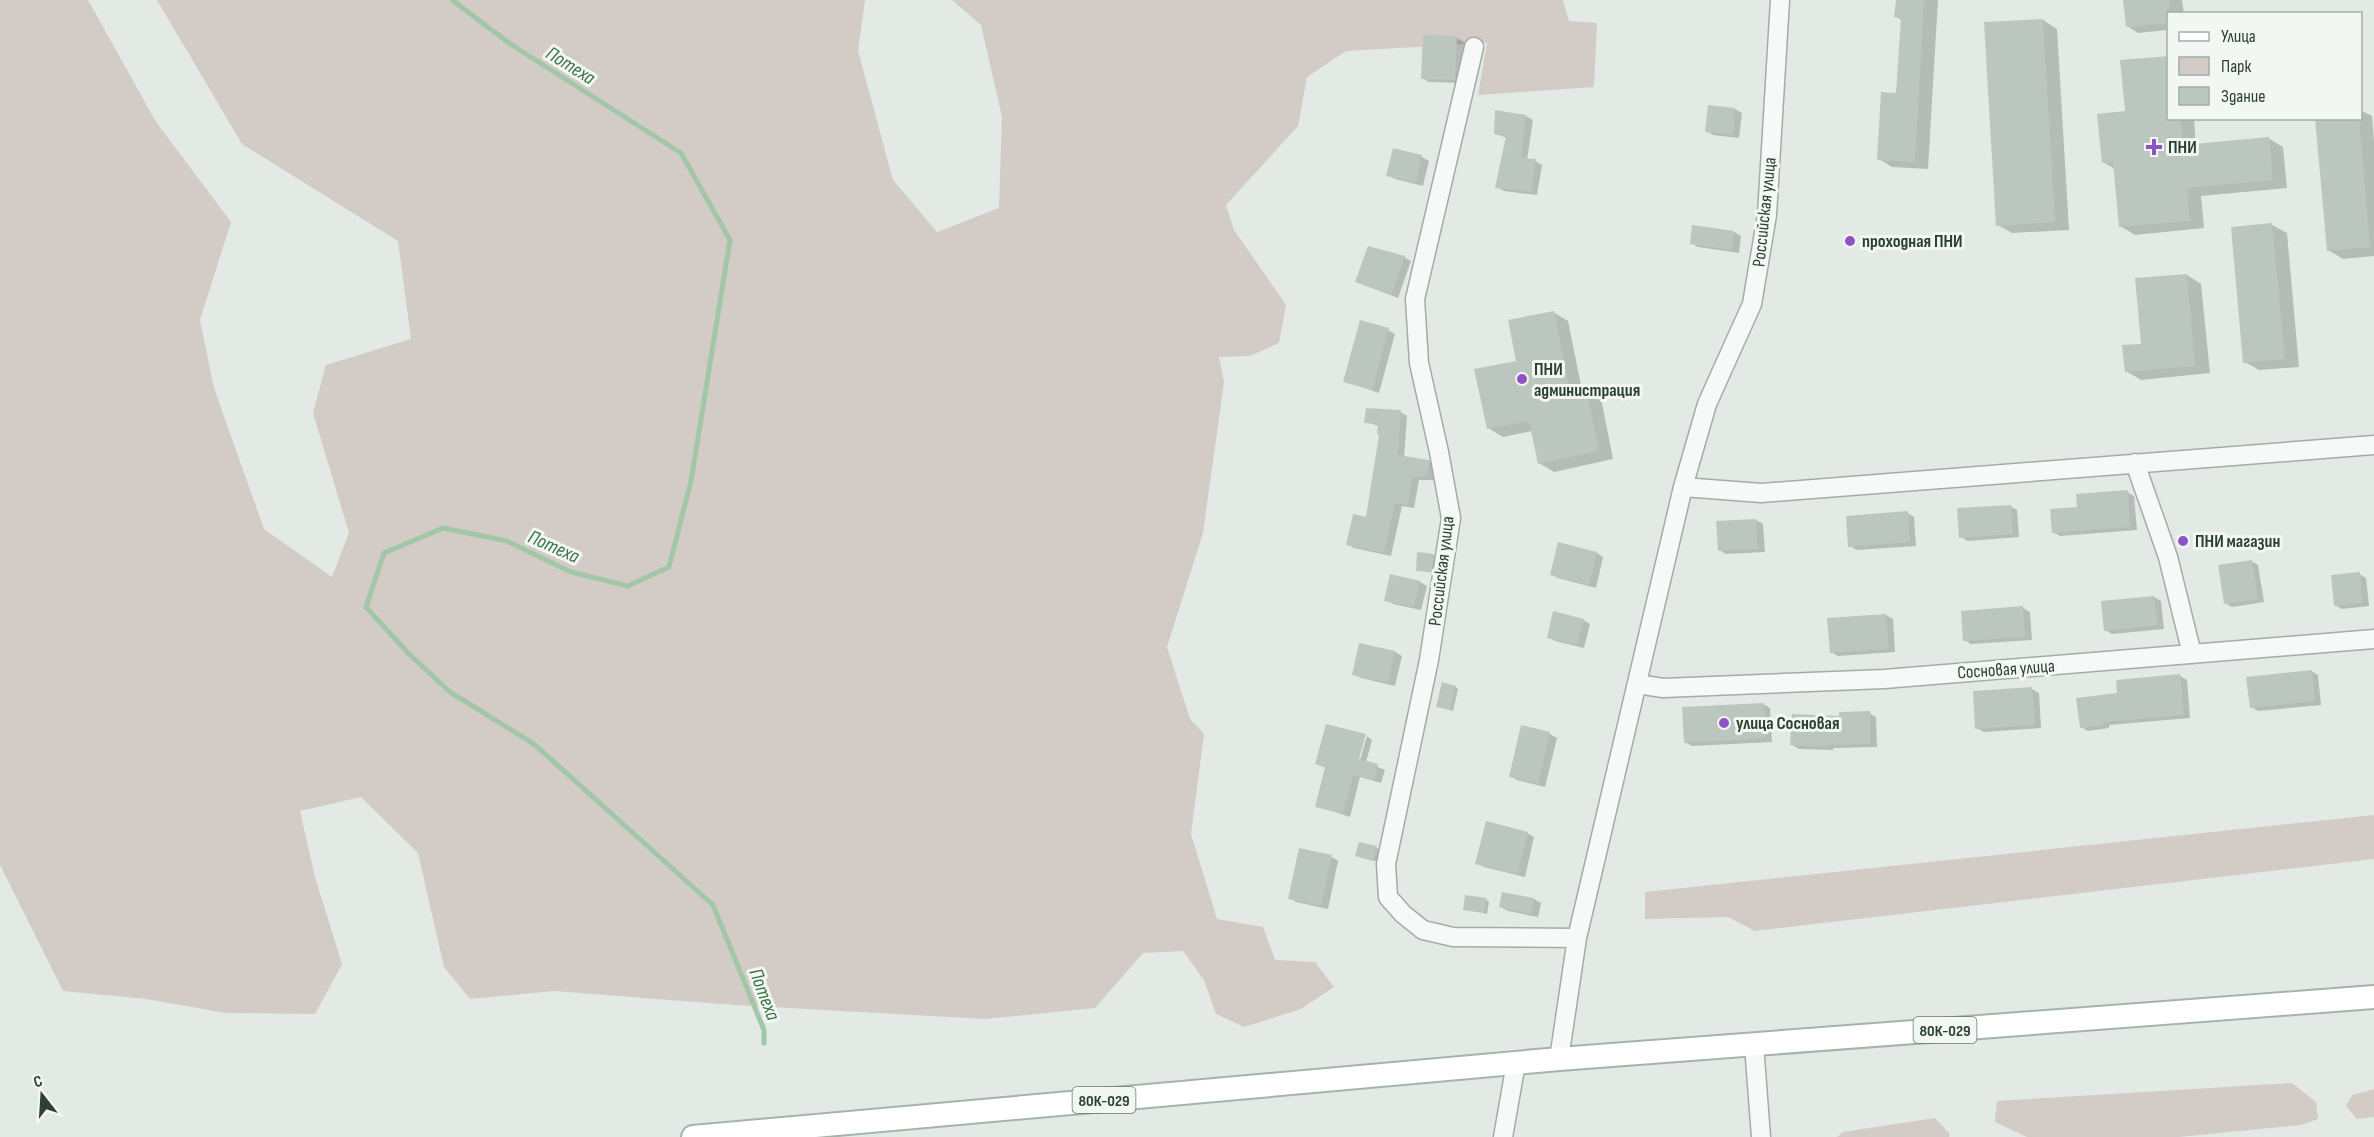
<svg xmlns="http://www.w3.org/2000/svg" width="2374" height="1137" viewBox="0 0 2374 1137" font-family="'Sofia Sans Condensed',sans-serif">
<style>
.green{fill:#d3cbc5}
.shadow{fill:#0003}
.lines{fill:none;stroke-linecap:round;stroke-linejoin:round}
.stream{stroke:#a1c7a8;stroke-width:5}
.building{fill:#bbc6be}
.minor-casing{stroke:#a1ada5;stroke-width:21}
.major-casing{stroke:#a3b5a8;stroke-width:26}
.minor{stroke:#f6f9f7;stroke-width:18}
.major{stroke:#fff;stroke-width:22}
.poi-dot{fill:#8c54c4;stroke:#f3f7f4;stroke-width:2}
.labels{text-anchor:middle;stroke-width:6;stroke-linejoin:round;paint-order:stroke}
.shield{fill:#f3f7f4;stroke:#68786c;stroke-width:1.5}
.shield-label{font-size:16px;font-weight:bold;fill:#2c4132}
.poi-label{font-size:18px;font-weight:bold;fill:#2c4132;stroke:#f3f7f4;text-anchor:start}
.street-label{font-size:18px;fill:#2c4132;stroke:#f3f7f4}
.water-label{font-size:20px;font-style:italic;fill:#3a7245;stroke:#f3f7f4}
</style>
<rect width="100%" height="100%" fill="#e3eae5"/>
<path class="green" d="M0,0h88l68,122 75,100 -31,98 14,68 50,141 68,48 17,-44 -36,-120 13,-48 85,-26 -13,-98 -156,-97 -85,-144h708l-7,51 35,129 44,52 62,-24 3,-91 -21,-92 -29,-25h611l6,21 28,2 -3,64 -116,8 9,-52 -141,8 -39,26 -9,49 -72,79 8,25 52,75 -7,38 -29,13 -31,1 5,25 -21,151 -36,114 23,72 14,15 -13,100 26,85 46,8 12,33 40,2 19,25 -33,22 -57,18 -28,-13 -12,-34 -21,-29 -40,2 -48,55 -110,11 -251,-14 -180,-14 -84,8 -26,-32 -26,-114 -57,-56 -61,14 15,66 27,87 -27,50 -89,-1 -80,-14 -83,-8 -63,-126z
M2374,815v44l-619,72 -27,-14 -83,2v-27z
M2292,1083l24,19 2,17 -17,6 -122,12h-152l-32,-15 2,-21z
M2374,1089v28l-17,2 -11,-13 6,-11z
M1935,1118l15,16 -1,3h-112l6,-5z"/>
<path class="shadow" d="M1897,0h41l-10,169 -36,-2 -13,-8 18,-65 5,-74 -6,-3z
M2125,0h57l2,14h-16v16l-30,3 -11,-7z
M2043,20l14,9 12,201 -57,3 -14,-8z
M1425,36l32,2 7,4 -3,41 -32,-1 -7,-4z
M1709,107l26,2 7,4 -3,25 -26,-3 -6,-4z
M2360,110l12,6 2,25v115l-31,3 -15,-9 -12,-132h44z
M2126,113l42,5h26l2,27 72,-7 15,9 4,41 -86,8 3,32 -69,7 -15,-9 -5,-57 -12,-7z
M1526,116l7,4 -6,40 8,1 7,4 -5,30 -33,-4 -7,-4 10,-49 -11,-4z
M1394,150l28,7 7,4 -6,25 -28,-7 -7,-4z
M2272,225l15,8 12,134 -40,3 -14,-8z
M1693,227l41,5 7,4 -2,17 -41,-6 -7,-4z
M1404,257l7,4 -13,37 -41,-16z
M2187,275l14,9 9,89 -69,7 -15,-9z
M1553,312l15,9 14,69h4l15,8 12,61 -59,13 -15,-9 -7,-32 -29,6 -15,-9 30,-66z
M1388,330l7,4 -16,59 -34,-12z
M1400,412l7,4 -3,42 25,3 6,4 -1,15h-15l-5,28 -12,-2 -11,50 -37,-8 -6,-4 19,-26 14,-83 -2,-9 -13,-4z
M2127,492l7,4 3,34 -77,6 -7,-4 26,-24z
M2010,506l7,4 2,27 -51,4 -7,-4z
M1907,513l7,4 2,29 -59,4 -7,-4z
M1756,520l7,4 2,28 -39,2 -7,-4z
M1597,553l6,4 -7,31 -38,-10 -7,-4z
M1434,555l3,2 -3,16 -17,-3z
M2251,561l7,4 6,37 -32,5 -7,-4z
M2359,574l7,4 3,28 -27,3 -7,-4z
M1391,576l29,6 7,4 -6,24 -28,-6 -7,-4z
M2154,597l7,4 3,28 -52,5 -7,-4z
M2023,608l7,4 2,28 -61,4 -7,-4z
M1886,615l7,4 2,33 -57,4 -7,-4 -2,-33z
M1583,620l7,4 -6,24 -29,-7 -6,-4z
M1395,652l7,4 -7,30 -34,-8 -7,-4z
M2311,671l7,4 3,30 -63,6 -6,-4z
M2180,676l7,4 3,38 -81,7v3l-21,3 -7,-4 38,-33z
M1455,687l3,2 -5,22 -15,-5z
M2032,689l7,4 2,35 -57,4 -7,-4z
M1763,704l7,4 2,34 -80,4 -7,-4z
M1869,713l7,4 1,30 -44,1v2l-34,-1 -7,-4 49,-27z
M1522,727l28,7 7,4 -12,49 -28,-7 -7,-4z
M1367,736l5,4 -6,22 19,8 -4,13 -21,-6 -10,40 -34,-11 10,-38 -9,-4 41,3z
M1527,833l7,4 -9,40 -41,-10 -7,-4z
M1376,848l3,1 -3,12 -17,-4z
M1332,857l6,4 -10,48 -32,-7 -6,-4z
M1534,899l7,4 -3,14 -30,-6 -7,-4z
M1486,900l3,2 -2,12 -23,-5z"/>
<g class="lines">
<path class="stream" d="M452,0l60,45 169,108 49,87 -39,241 -22,86 -41,19 -57,-14 -64,-31 -64,-13 -59,25 -18,54 43,47 41,38 84,52 179,161 51,125v13"/>
</g>
<path class="building" d="M1896,0h28l-9,162 -38,-2 4,-68 15,1 5,-75 -7,-1z
M2123,0h46v23l-43,4z
M2043,19l12,203 -59,4 -12,-204z
M1423,35l34,1 -2,44 -34,-1z
M2169,56v62h11l3,27 86,-8 4,43 -86,8 3,33 -71,6 -6,-65 -11,1 -5,-49 28,-3 -5,-51z
M1708,105l27,3 -2,27 -28,-3z
M1495,110l31,5 -5,43 15,1 -5,33 -36,-4 11,-52 -12,-2z
M2315,118h44l11,129 -43,4z
M1393,148l29,7 -6,28 -30,-7z
M2272,223l13,136 -42,4 -12,-136z
M1692,225l42,6 -2,19 -42,-6z
M1368,246l37,10 -14,39 -36,-13z
M2187,274l8,92 -70,6 -3,-27 19,-1 -6,-66z
M1554,311l16,80 16,-3 13,63 -61,13 -9,-43 -42,8 -13,-60 42,-8 -8,-41z
M1360,320l29,8 -17,62 -29,-8z
M1366,408l35,2 -3,45 31,5v3l-2,13 -15,1 -4,28 -13,-2 -11,50 -38,-8 7,-31 13,3 13,-82 -2,-1 1,-10 -14,-1z
M2128,490l2,37 -78,6 -2,-24 27,-2 -1,-13z
M2011,505l2,29 -54,4 -2,-30z
M1908,511l2,31 -62,5 -2,-31z
M1756,519l2,30 -40,2 -2,-30z
M1558,542l39,10 -8,33 -39,-10z
M1417,552l17,2 -3,18 -15,-1z
M2252,560l6,39 -34,5 -6,-39z
M2360,572l2,31 -28,3 -3,-31z
M1390,574l30,7 -6,26 -30,-6z
M2154,596l4,29 -54,6 -3,-30z
M2023,606l2,31 -62,4 -2,-30z
M1553,611l31,8 -7,26 -30,-7z
M1886,614l3,35 -59,4 -3,-35z
M1359,643l36,8 -7,32 -36,-8z
M2312,670l3,31 -65,7 -4,-31z
M2180,674l4,41 -81,7v3l-23,3 -4,-30 41,-5 -1,-13z
M1442,682l14,4 -6,24 -14,-3z
M2032,687l3,38 -60,4 -2,-38z
M1764,703l2,35 -82,5 -2,-36z
M1870,711v33l-44,1v2l-36,-2 2,-31 47,2v-4z
M1326,724l40,10 -7,25 19,5 -4,16 -21,-5 -10,39 -28,-7 10,-40 -10,-3z
M1521,725l29,7 -12,52 -29,-7z
M1486,821l42,11 -10,42 -43,-10z
M1359,842l18,4 -4,15 -18,-5z
M1299,848l33,7 -11,51 -33,-7z
M1502,892l32,6 -3,16 -32,-7z
M1465,895l22,3 -3,15 -21,-3z"/>
<g class="lines">
<defs>
<path id="minor" d="M1474,47l-59,252 4,64 20,89 12,66 -22,142 -43,204 2,33 15,17 20,16 30,7 124,1
M2135,463l33,94 24,97
M1683,487l78,6 613,-48
M1637,684l26,4 221,-9 490,-40
M1754,1045l7,92
M1559,1059l18,-121 106,-451 24,-83 45,-100 15,-89 13,-215
M1503,1137l13,-74"/>
<path id="major" d="M693,1137l866,-78 815,-62"/>
</defs>
<use href="#minor" class="minor-casing"/>
<use href="#major" class="major-casing"/>
<use href="#minor" class="minor"/>
<use href="#major" class="major"/>
</g>
<g class="poi-dot">
<path d="M2151 138h6v6h6v6h-6v6h-6v-6h-6v-6h6z"/>
<circle cx="1850" cy="241" r="6"/>
<circle cx="1522" cy="379" r="6"/>
<circle cx="2183" cy="541" r="6"/>
<circle cx="1724" cy="723" r="6"/>
</g>
<g class="labels">
<g class="shield">
<rect x="1913.5" y="1017" width="63" height="26" rx="4.5"/>
<rect x="1072.5" y="1087" width="63" height="26" rx="4.5"/>
</g>
<g class="shield-label">
<text x="1945" y="1036">80К-029</text>
<text x="1104" y="1106">80К-029</text>
</g>
<g class="poi-label">
<text x="2168" y="153">ПНИ</text>
<text x="1862" y="247">проходная ПНИ</text>
<text x="1534" y="375">ПНИ<tspan x="1534" dy="21">администрация</tspan></text>
<text x="2195" y="547">ПНИ магазин</text>
<text x="1736" y="729">улица Сосновая</text>
</g>
<g class="street-label">
<text transform="translate(1764 212) rotate(-84)" y="6">Российская улица</text>
<text transform="translate(1441 571) rotate(-83)" y="6">Российская улица</text>
<text transform="translate(2006 669) rotate(-4)" y="6">Сосновая улица</text>
</g>
<g class="water-label">
<text transform="translate(571 65) rotate(32)" y="7">Потеха</text>
<text transform="translate(554 546) rotate(24)" y="7">Потеха</text>
<text transform="translate(765 994) rotate(69)" y="7">Потеха</text>
</g>
</g>
<rect x="2167" y="12" width="195" height="108" fill="#f3f7f4" stroke="#a3aea6" stroke-width="1.5"/>
<rect x="2179" y="32" width="30" height="9" fill="#ffffff" stroke="#a3aea6" stroke-width="1.5"/>
<text x="2221" y="42" font-size="18" fill="#2c4132">Улица</text>
<rect x="2179" y="57" width="30" height="18" fill="#d3cbc5" stroke="#a3aea6" stroke-width="1.5"/>
<text x="2221" y="72" font-size="18" fill="#2c4132">Парк</text>
<rect x="2179" y="87" width="30" height="18" fill="#bbc6be" stroke="#a3aea6" stroke-width="1.5"/>
<text x="2221" y="102" font-size="18" fill="#2c4132">Здание</text>
<g transform="translate(42 1095) rotate(343)" stroke="#f3f7f4" stroke-width="4.5" paint-order="stroke">
<path d="M0-4.5L10 22L0 15L-10 22Z" fill="#2c4132"/>
<text y="-9" font-size="16" font-weight="bold" text-anchor="middle" fill="#2c4132">С</text>
</g>
</svg>
